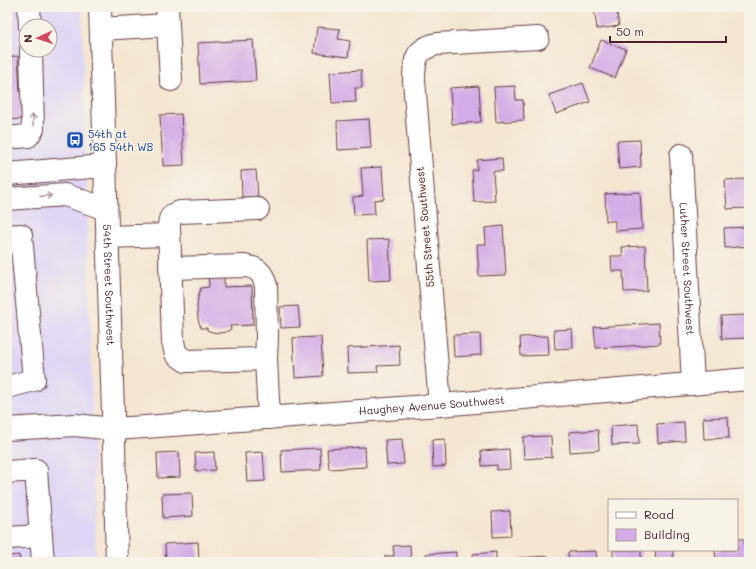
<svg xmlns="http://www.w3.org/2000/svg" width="756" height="569" viewBox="0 0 756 569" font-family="Mali,sans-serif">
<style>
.built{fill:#dfd5f5;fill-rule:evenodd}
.building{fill:#d3abe6}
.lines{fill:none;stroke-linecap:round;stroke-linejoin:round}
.minor-casing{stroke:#643d44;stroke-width:24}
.major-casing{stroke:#643d44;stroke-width:24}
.minor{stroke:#fff;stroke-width:22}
.major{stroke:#fff;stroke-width:22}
.oneway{stroke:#ae9aa0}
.labels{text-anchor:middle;stroke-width:3;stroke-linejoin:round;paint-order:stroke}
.transit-label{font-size:11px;fill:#164399;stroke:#f7f3e8;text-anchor:start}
.street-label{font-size:11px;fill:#4a1f2b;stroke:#f7f3e8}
</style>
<rect width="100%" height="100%" fill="#f7f3e8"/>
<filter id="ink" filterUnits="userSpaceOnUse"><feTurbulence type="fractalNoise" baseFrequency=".025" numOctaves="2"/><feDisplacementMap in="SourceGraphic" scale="8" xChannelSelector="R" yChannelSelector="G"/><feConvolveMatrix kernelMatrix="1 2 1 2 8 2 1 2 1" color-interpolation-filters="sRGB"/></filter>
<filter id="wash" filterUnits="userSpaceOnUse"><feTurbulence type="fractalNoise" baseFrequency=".012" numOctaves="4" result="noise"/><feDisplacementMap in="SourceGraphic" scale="16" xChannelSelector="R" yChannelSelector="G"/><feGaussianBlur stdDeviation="0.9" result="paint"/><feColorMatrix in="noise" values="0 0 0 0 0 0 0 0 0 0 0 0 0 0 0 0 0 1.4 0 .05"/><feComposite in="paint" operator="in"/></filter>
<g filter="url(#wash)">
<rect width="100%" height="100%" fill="#f4e6d1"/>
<path class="built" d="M7,7h75l14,555h-89zM26,26h24v24h-24z"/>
<g id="blocks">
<path class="building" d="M594,7h22l3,19 -22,3z
M317,27l23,2 -2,10 12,2 -2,16 -34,-4z
M253,40l3,41 -56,3 -2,-41z
M601,40l25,9 -11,29 -25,-10z
M18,56l2,36 2,-1 1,28 -16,1v-63z
M361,70l1,18h-7l1,14 -24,1 -2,-31z
M583,83l7,19 -34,12 -7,-19z
M479,86l2,36 -29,2 -2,-36z
M515,86l1,14h7l1,20 -28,2 -2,-35z
M181,114l3,51 -21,1 -3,-51z
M369,119l2,29 -33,2 -1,-29z
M640,140l1,27 -22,2 -2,-28z
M502,158l1,13h-10l2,30 -21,1 -2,-32h5v-10z
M382,167l2,32 -10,1 1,14 -21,1 -1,-18 10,-1 -2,-28z
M256,170l2,26 -16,1 -1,-26z
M746,179l1,29 -20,1 -2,-29z
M640,192l2,37 -27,2v-10h-9l-1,-27z
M503,226l3,49 -27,1 -2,-32h9l-1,-16z
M749,227v19l-24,2 -1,-20z
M389,239l2,41 -22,1 -2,-41z
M645,246l2,45 -23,1 -1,-21h-11l-1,-15h12l-1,-9z
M224,271v16l28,-1 1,39 -23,1 1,3 -5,3 -7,1 -7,-1 -5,-2v-2h-6l-3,-9 -1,-11 1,-11 3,-9 8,-1 -1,-15z
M298,306l2,21 -19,1 -1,-21z
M746,315l2,23 -26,1 -1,-23z
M659,323l1,21 -64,4 -2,-21z
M572,329l1,19 -18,1 -1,-19z
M480,334l1,21 -27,2 -1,-22z
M548,336l1,19 -28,1 -1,-19z
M321,337l2,39 -28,2 -2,-40z
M399,345l1,20 -23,1 1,6 -30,1 -1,-25z
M728,417l1,21 -25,1 -1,-21z
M684,422l1,19 -27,2 -1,-19z
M638,424l1,20 -27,1 -1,-19z
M598,430l1,20 -29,2 -1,-20z
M551,436l1,21 -28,2 -1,-22z
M402,439l2,25 -17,1 -2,-25z
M445,439l1,27 -13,1 -1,-27z
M365,447l1,20 -37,2 -2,-20z
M320,448l1,22 -39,2 -1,-22z
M509,449l1,20 -13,1v-5l-15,1 -1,-15z
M179,452l1,25 -22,1 -1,-25z
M214,452l1,18 -19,1 -1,-18z
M263,452l2,29 -18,1 -2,-29z
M192,493l1,23 -30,2 -1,-24z
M510,511l1,25 -18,1 -1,-25z
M737,539h7l1,21 -29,2 -1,-12h22z
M198,542l1,20h-33l-1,-18z
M410,545l1,17h-26v-6h9l-1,-10z
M613,550h28v12h-28z
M655,550h18v12h-17z
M596,551l1,11h-28l-1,-10z
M456,552v10h-30v-8z
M496,552v10h-22l-1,-8z
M19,555l1,7h-13v-6z
M548,556v6h-28v-4z"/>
</g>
</g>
<g filter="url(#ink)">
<use href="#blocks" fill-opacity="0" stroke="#643d44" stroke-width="1"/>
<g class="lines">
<defs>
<g id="minor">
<path d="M29,7l1,19"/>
<path d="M167,7l4,73"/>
<path d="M101,29l67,-4"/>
<path d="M7,138l21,-2 5,-7 -2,-79"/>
<path id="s1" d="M681,155l12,229"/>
<path d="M7,174l97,-8"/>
<path d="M7,199l58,-4 41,14"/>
<path d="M258,209l-78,3c-9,2 -11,6 -11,15l4,115 3,12 10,7 80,-2"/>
<path d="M7,236l14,-1 13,145 -27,7"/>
<path d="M107,237l62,-2"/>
<path d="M170,268l75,-2c13,2 18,7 21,20l1,50 -1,23 3,59"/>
<path d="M440,405l-26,-325c0,-21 2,-31 23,-36l101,-6"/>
<path id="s2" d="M7,429l68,-4 39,4 31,-2 295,-22 309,-26"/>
<path d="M7,472l29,-2 5,66 -34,2"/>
<path d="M41,536l2,26"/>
</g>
<g id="major">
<path id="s3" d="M100,7l14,437 3,118"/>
</g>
</defs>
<use href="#minor" class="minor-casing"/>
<use href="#major" class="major-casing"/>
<use href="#minor" class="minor"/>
<use href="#major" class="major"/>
</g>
<defs><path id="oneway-shaft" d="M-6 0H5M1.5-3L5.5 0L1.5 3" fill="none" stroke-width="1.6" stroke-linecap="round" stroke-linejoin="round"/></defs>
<g class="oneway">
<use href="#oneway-shaft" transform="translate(33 120) rotate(-91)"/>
<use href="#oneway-shaft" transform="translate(46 196) rotate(-4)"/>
</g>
</g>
<defs>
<symbol id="bus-square" viewBox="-11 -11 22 22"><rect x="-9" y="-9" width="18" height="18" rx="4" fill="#1a4fb4" stroke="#f7f3e8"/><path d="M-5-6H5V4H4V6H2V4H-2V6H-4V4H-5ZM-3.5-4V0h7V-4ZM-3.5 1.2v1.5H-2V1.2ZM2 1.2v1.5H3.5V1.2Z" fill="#fff"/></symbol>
</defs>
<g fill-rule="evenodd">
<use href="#bus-square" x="65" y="130" width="20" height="20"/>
</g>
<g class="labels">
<g class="transit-label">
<text x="88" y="138">54th at<tspan x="88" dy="13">165 54th WB</tspan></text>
</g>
<g class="street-label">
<text transform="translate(425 227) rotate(-95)" y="4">55th Street Southwest</text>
<text dy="4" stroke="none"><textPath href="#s1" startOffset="114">Luther Street Southwest</textPath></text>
<text dy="4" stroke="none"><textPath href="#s3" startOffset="278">54th Street Southwest</textPath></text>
<text dy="4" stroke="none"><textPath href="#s2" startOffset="426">Haughey Avenue Southwest</textPath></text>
</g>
</g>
<rect width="756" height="569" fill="none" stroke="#f7f3e8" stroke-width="24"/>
<rect x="608" y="499" width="130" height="52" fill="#f7f3e8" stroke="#b29e9c"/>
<rect x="616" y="512" width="20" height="6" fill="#ffffff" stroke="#b29e9c"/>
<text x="644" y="519" font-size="12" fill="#4a1f2b">Road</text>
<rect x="616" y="529" width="20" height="12" fill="#d3abe6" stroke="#b29e9c"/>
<text x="644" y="539" font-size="12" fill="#4a1f2b">Building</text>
<g transform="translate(38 38) rotate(267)"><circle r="19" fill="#f7f3e8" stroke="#b29e9c"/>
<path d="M0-3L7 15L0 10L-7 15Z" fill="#d1495b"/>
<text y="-6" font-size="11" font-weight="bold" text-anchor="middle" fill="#4a1f2b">N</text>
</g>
<path d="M610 36v6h116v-6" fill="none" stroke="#4a1f2b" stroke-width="2"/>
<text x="616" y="36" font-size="12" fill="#4a1f2b" stroke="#f7f3e8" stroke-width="3" paint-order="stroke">50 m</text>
</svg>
